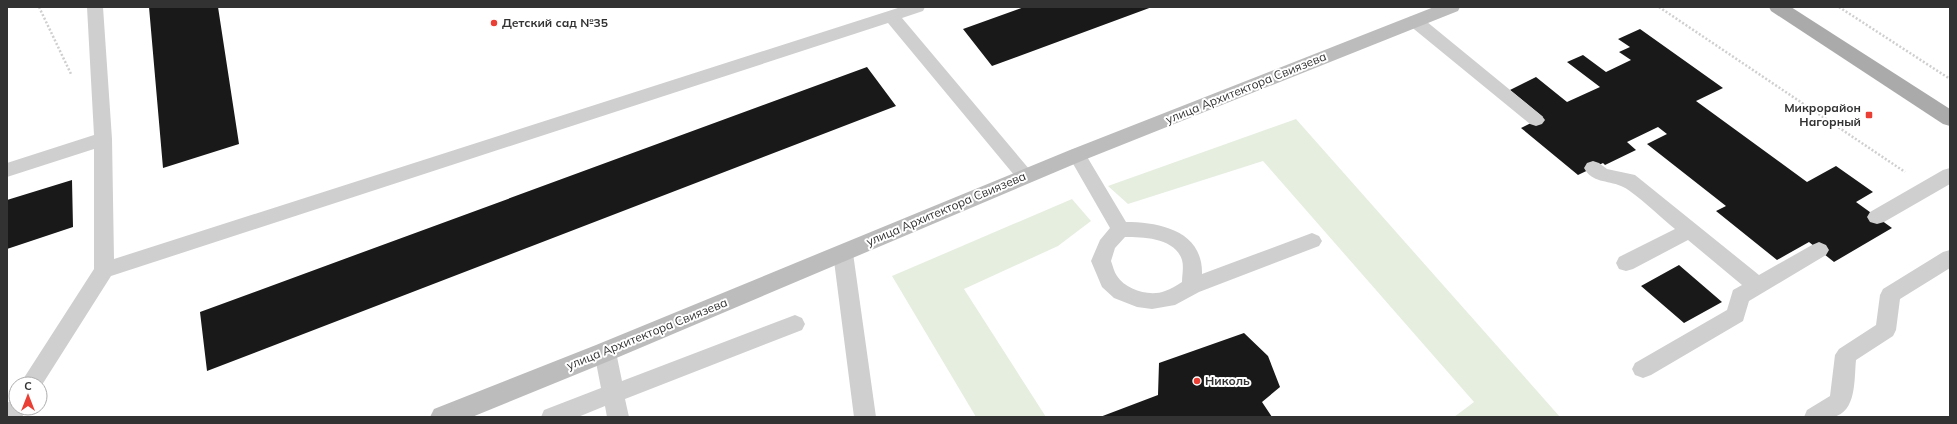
<svg xmlns="http://www.w3.org/2000/svg" width="1957" height="424" viewBox="0 0 1957 424" font-family="Mulish,sans-serif">
<style>
.green{fill:#e6eee0}
.building{fill:#191919}
.lines{fill:none;stroke-linecap:round;stroke-linejoin:round}
.path{stroke:#cfcfcf;stroke-width:2.5;stroke-dasharray:2 2;stroke-linecap:butt}
.lane{fill:#cfcfcf;fill-rule:evenodd}
.secondary{fill:#bcbcbc;fill-rule:evenodd}
.primary{fill:#aaa;fill-rule:evenodd}
.poi-dot{fill:#e93f34;stroke:#fff;stroke-width:1.5}
.labels{text-anchor:middle;stroke-width:4;stroke-linejoin:round;paint-order:stroke}
.poi-label{font-size:12px;font-weight:bold;fill:#323232;stroke:#fff;text-anchor:start}
.street-label{font-size:12px;fill:#323232;stroke:#fff}
</style>
<rect width="100%" height="100%" fill="#fff"/>
<path class="green" d="M1296,119l264,298h-106l20,-15 -211,-241 -135,43 -20,-18z
M1072,199l19,22 -33,25 -94,43 82,128h-70l-84,-141z"/>
<path class="building" d="M149,7h69l21,137 -76,24z
M1024,7h128l-160,59 -29,-37z
M1640,29l83,59 -27,13 111,81 29,-16 37,26 -17,10 36,26 -58,34 -25,-20 -32,18 -61,-49 10,-5 -79,-62 20,-10 -9,-7 -31,15 9,8 -31,15 -2,-2 -25,12 -57,-47 22,-11 -33,-27 26,-13 31,25 33,-15 -33,-25 16,-7 23,17 25,-12 -12,-8 11,-5 -12,-8z
M867,67l29,39 -689,265 -7,-59z
M72,180l1,47 -66,22v-49z
M1679,265l43,37 -38,21 -43,-37z
M1244,333l24,23 12,31 -18,15 10,15h-172l58,-22 1,-32z"/>
<g class="lines">
<path class="path" d="M39,7l32,67
M1659,7l246,165
M1839,7l111,72"/>
<path class="lane" d="M87,7h16l9,132 2,120 787,-252h24l-2,4 -21,7 133,158 -2,5 -7,2 -7,-2 -131,-158 -777,253 -71,112v-4h-20l74,-115v-120l-87,28v-14l87,-28z
M1415,16l6,1 121,99 3,4 -3,4 -6,2 -6,-2 -121,-99 -2,-4 2,-4z
M1077,148l6,2 43,72c34,0 77,9 76,52l110,-41 7,3 3,5 -3,5 -120,46 -24,13 -23,4 -15,-2 -23,-9 -12,-11 -11,-26 9,-21 10,-12 -42,-73 3,-5zM1125,237c19,0 50,1 57,23 2,7 0,15 0,22 -5,3 -11,7 -17,9 -15,6 -39,-1 -48,-15 -3,-4 -4,-10 -6,-15l4,-13z
M1593,161l6,2 8,6 28,6 124,100 53,-30 7,-3 7,3 3,5 -3,5 -77,46 -6,20 -92,54 -8,3 -8,-3 -3,-6 3,-6 92,-53 6,-20 9,-5 -54,-45 -55,29 -7,2 -7,-2 -3,-6 3,-6 56,-28c-11,-9 -44,-40 -54,-43 -14,-6 -29,-3 -37,-18l3,-5z
M1950,168v16l-66,38 -7,2 -7,-2 -3,-5 3,-5 73,-42z
M843,245l7,3 3,5 23,164h-22l-21,-164 3,-5z
M1950,250v18l-50,31 -4,31 -3,6 -37,24c-2,19 1,52 -23,57 -9,2 -20,0 -29,0l3,-7 23,-14 5,-41 4,-6 37,-24 4,-30 3,-6 60,-37z
M795,315l7,3 3,6 -3,6 -177,69 4,18h-22l-2,-11 -27,11h-37l3,-7 57,-22 -7,-36 4,-6 7,-3 7,3 4,6 6,29z
M16,398v10h11l-5,9h-15v-14z"/>
<path class="secondary" d="M1434,7h26l-2,4 -374,149 -470,199 -142,58h-42l4,-8 162,-64 474,-195z"/>
<path class="primary" d="M1769,7h22l159,102v17l-7,-2 -172,-113z"/>
</g>
<g class="poi-dot">
<circle cx="494" cy="23" r="4"/>
<rect x="1865" y="111" width="8" height="8" rx="2"/>
<circle cx="1197" cy="381" r="4"/>
</g>
<g class="labels">
<g class="poi-label">
<text x="502" y="27">Детский сад №35</text>
<text x="1861" y="112" text-anchor="end">Микрорайон<tspan x="1861" dy="14">Нагорный</tspan></text>
<text x="1205" y="385">Николь</text>
</g>
<g class="street-label">
<text transform="translate(1246 88) rotate(-22)" y="4">улица Архитектора Свиязева</text>
<text transform="translate(946 209) rotate(-23)" y="4">улица Архитектора Свиязева</text>
<text transform="translate(647 334) rotate(-22)" y="4">улица Архитектора Свиязева</text>
</g>
</g>
<rect width="1957" height="424" fill="none" stroke="#323232" stroke-width="16"/>
<g transform="translate(28 396)"><circle r="19" fill="#ffffff" stroke="#adadad"/>
<path d="M0-3L7 15L0 10L-7 15Z" fill="#e93f34"/>
<text y="-6" font-size="11" font-weight="bold" text-anchor="middle" fill="#323232">С</text>
</g>
</svg>
